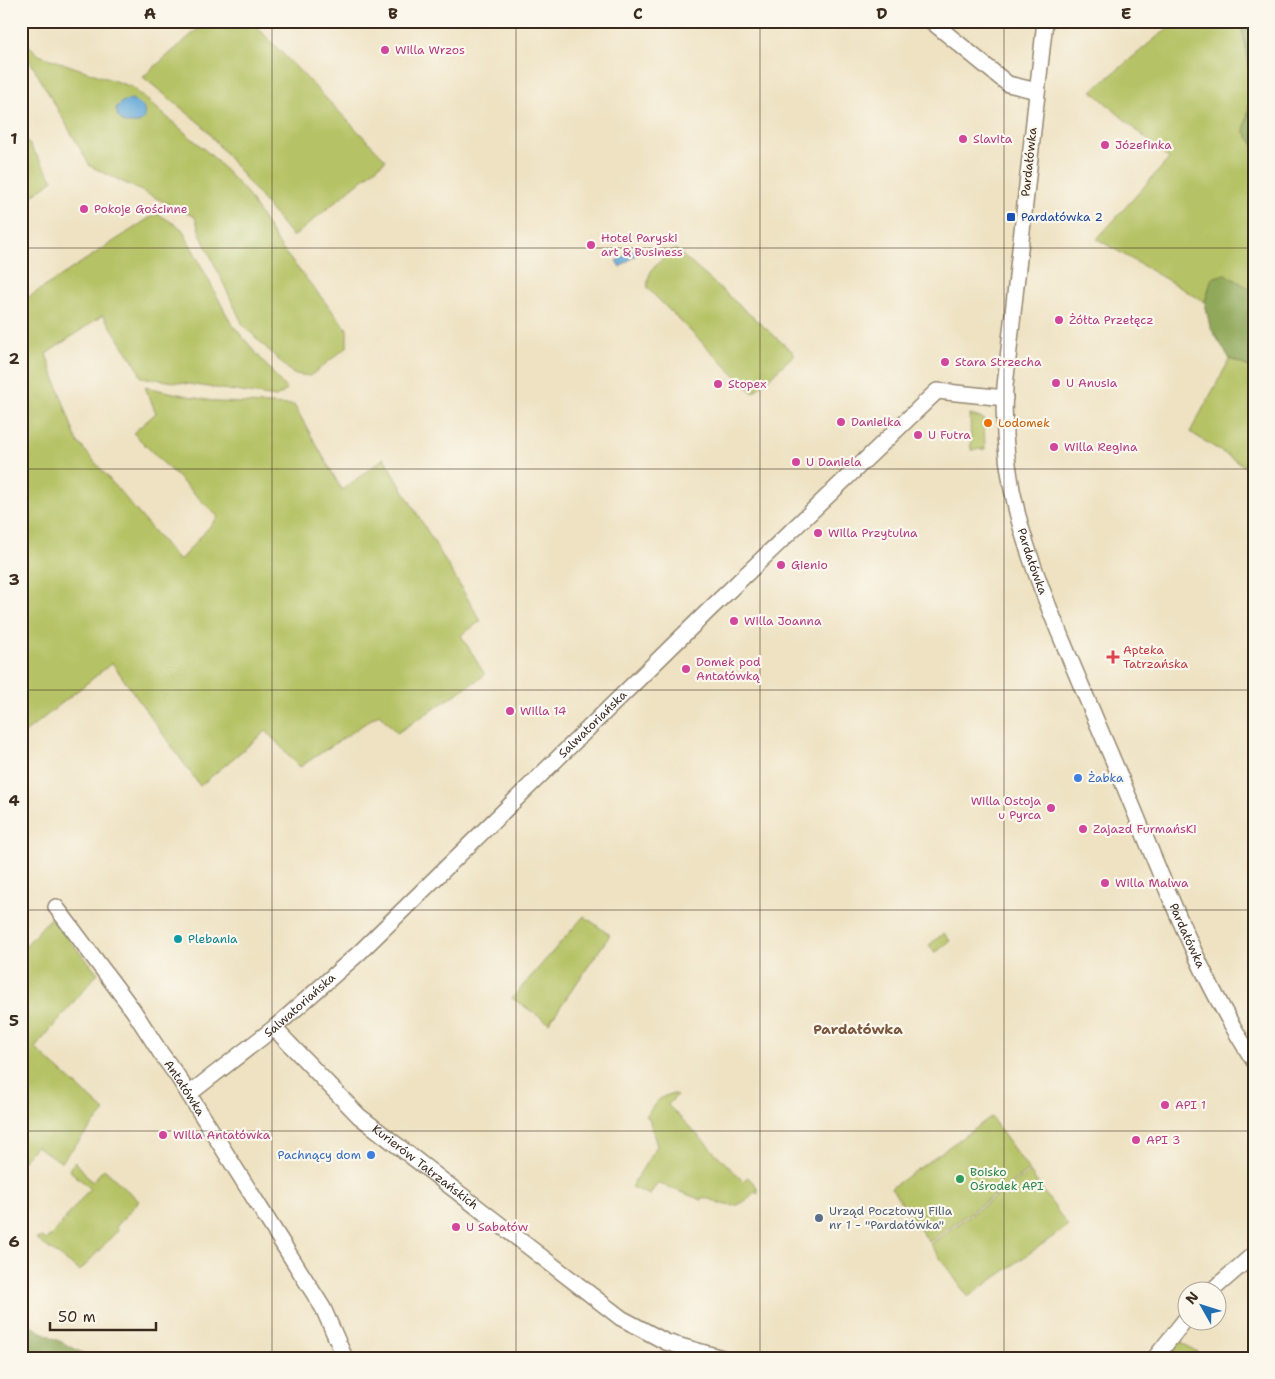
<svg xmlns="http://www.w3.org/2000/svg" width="1275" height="1379" viewBox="0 0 1275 1379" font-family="'Shantell Sans',sans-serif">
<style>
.green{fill:#b5c265;stroke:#787642}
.forest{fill:#90a85a;stroke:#66693c}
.water{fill:#63a8d8;stroke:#4f697b}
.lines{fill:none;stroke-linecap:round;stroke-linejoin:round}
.minor-casing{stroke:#948670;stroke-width:18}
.minor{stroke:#fff;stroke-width:15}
.grid{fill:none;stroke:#3b2a1e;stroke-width:1;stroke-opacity:0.55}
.hotel-dot{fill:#d1479c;stroke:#fbf7ec;stroke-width:2}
.transit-dot{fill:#1a4fb4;stroke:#fbf7ec;stroke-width:2}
.food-dot{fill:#e8710a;stroke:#fbf7ec;stroke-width:2}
.health-dot{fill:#e0444e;stroke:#fbf7ec;stroke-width:2}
.shop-dot{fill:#3f7fe0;stroke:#fbf7ec;stroke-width:2}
.culture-dot{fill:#0f9aa8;stroke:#fbf7ec;stroke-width:2}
.leisure-dot{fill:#2e9e5b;stroke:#fbf7ec;stroke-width:2}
.service-dot{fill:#5c6f8a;stroke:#fbf7ec;stroke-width:2}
.labels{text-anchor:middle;stroke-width:4.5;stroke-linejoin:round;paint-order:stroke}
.hotel-label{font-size:12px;fill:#b23c85;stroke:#fbf7ec;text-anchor:start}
.street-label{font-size:12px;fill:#3b2a1e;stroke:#fbf7ec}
.transit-label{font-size:12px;fill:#164399;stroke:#fbf7ec;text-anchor:start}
.food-label{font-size:12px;fill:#c56008;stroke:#fbf7ec;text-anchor:start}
.health-label{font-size:12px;fill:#be3a42;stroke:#fbf7ec;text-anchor:start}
.shop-label{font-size:12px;fill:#366cbe;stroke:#fbf7ec;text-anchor:start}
.culture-label{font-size:12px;fill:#0d838f;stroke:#fbf7ec;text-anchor:start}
.leisure-label{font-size:12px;fill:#27864d;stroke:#fbf7ec;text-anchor:start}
.service-label{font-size:12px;fill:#4e5e75;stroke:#fbf7ec;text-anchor:start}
.neighbourhood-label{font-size:14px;font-weight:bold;fill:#79573e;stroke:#fbf7ec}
.neatline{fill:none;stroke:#3b2a1e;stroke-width:2}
.grid-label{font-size:16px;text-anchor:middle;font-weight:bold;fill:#3b2a1e}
</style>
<rect width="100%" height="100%" fill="#fbf7ec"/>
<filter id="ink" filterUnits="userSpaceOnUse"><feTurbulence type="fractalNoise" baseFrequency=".02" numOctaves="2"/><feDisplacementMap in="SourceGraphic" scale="10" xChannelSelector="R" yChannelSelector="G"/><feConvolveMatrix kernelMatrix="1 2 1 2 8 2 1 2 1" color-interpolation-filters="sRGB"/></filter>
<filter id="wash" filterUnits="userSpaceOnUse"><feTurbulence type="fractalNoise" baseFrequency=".0096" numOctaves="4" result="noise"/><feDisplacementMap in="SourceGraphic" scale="20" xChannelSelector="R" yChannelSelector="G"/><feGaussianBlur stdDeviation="1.12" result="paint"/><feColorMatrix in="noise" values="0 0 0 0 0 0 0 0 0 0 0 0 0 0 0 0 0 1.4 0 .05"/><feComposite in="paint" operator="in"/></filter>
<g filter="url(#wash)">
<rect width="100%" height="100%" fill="#eee2c2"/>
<path class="green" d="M207,21h44l135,139 -93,77 -91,-112 -59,-48z
M1176,21h64c10,41 15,69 4,110l10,14v146l-42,-13 -7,24 -108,-63 72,-80 -77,-68z
M21,38l18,17 93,32 79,68 35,37 36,57 65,80v18l-37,29 -17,-2 -50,-49 -42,-89 -6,-19 -105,-51 -63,-110 -6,7z
M21,132l32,48 -32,25z
M157,213l25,16 49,94 56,67 -11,7 -135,-20 -5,-12 -33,-50 -57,39 31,87 102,120 39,-44 -85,-84 23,-20 -11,-26 72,15 77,3 48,85 42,-32 97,163 -20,14 24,40 -88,58 -18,-19 -79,53 -34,-36 -66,55 -88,-123 -91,73v-434z
M675,249l120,105 -42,39 -105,-104c-3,-20 14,-29 27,-40z
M1230,359l24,10v103l-64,-40z
M970,415l14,4 1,30 -14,1z
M584,916l26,19 -61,88 -37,-25z
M50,918l48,55 -63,75 70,63 -44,51 -25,-16 -15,17v-212z
M944,933l6,8 -15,12 -6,-8z
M674,1094l3,1 -9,10 75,76 5,-4 9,10 1,6 -3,-2c-20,24 -29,13 -52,6l-1,3 -45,-17 -7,12 -19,-8 26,-41 -8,-27 -3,-3c8,-10 12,-21 28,-22z
M991,1117l38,53 -100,72 -38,-54z
M75,1161l17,21 12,-13 35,32 -23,26 2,3 -38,41 -44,-32 6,-2 3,3 8,-6 37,-46 -21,-18z
M1030,1172l38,54 -100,71 -38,-53z
M1180,1341l26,17h-38z"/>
<path class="forest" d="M1240,21h14v124l-10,-14c11,-41 6,-69 -4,-110z
M1225,274l29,17v78l-24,-10 -20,-32 -5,-25 7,-24z
M21,1321l71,37h-71z"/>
<path class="water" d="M132,99l12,9 1,10 -6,5h-15l-6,-6 -2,-9 6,-6z
M632,249l4,6 -16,12 -4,-6z"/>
</g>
<g filter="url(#ink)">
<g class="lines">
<defs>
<g id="minor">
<path d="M931,21l77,63 29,7"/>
<path id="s1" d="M1045,21l-40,365c-6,94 22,170 58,256 19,46 39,92 59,139 40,95 75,193 132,280"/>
<path id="s2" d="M56,907l77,103 27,42 18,25 145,231 22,50"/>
<path id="s3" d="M274,1028l85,88 262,202 45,24 56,16"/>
<path id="s4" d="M189,1094l85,-66 85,-75 351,-344 227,-218 68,7"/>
<path d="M1210,1292l44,-38"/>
<path d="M1155,1358l33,-42"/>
</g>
</defs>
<use href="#minor" class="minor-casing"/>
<use href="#minor" class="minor"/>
</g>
</g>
<path class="grid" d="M272,21v1337M516,21v1337M760,21v1337M1004,21v1337M21,248h1233M21,469h1233M21,690h1233M21,910h1233M21,1131h1233"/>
<g class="hotel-dot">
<circle cx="385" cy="50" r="5"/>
<circle cx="963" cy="139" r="5"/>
<circle cx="1105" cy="145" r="5"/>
<circle cx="84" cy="209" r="5"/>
<circle cx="591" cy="245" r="5"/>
<circle cx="1059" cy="320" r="5"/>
<circle cx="945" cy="362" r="5"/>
<circle cx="1056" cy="383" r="5"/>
<circle cx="718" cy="384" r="5"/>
<circle cx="841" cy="422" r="5"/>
<circle cx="918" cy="435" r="5"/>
<circle cx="1054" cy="447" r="5"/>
<circle cx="796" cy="462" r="5"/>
<circle cx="818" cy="533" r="5"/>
<circle cx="781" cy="565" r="5"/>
<circle cx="734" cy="621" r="5"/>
<circle cx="686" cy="669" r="5"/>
<circle cx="510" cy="711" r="5"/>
<circle cx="1051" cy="808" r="5"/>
<circle cx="1083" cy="829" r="5"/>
<circle cx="1105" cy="883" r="5"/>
<circle cx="1165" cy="1105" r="5"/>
<circle cx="163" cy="1135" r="5"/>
<circle cx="1136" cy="1140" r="5"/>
<circle cx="456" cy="1227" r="5"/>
</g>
<rect class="transit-dot" x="1006" y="212" width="10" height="10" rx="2.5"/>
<circle class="food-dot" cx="988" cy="423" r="5"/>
<path class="health-dot" d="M1110.5 649.5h5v5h5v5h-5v5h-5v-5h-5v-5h5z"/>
<g class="shop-dot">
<circle cx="1078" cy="778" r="5"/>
<circle cx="371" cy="1155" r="5"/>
</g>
<circle class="culture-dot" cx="178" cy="939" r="5"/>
<circle class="leisure-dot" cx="960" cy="1179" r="5"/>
<circle class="service-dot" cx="819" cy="1218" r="5"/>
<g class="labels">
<g class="hotel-label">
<text x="395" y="54">Willa Wrzos</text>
<text x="973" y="143">Slavita</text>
<text x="1115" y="149">Józefinka</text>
<text x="94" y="213">Pokoje Gościnne</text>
<text x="601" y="242">Hotel Paryski<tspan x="601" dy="14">art &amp; Business</tspan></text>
<text x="1069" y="324">Żółta Przełęcz</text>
<text x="955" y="366">Stara Strzecha</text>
<text x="1066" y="387">U Anusia</text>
<text x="728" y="388">Stopex</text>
<text x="851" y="426">Danielka</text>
<text x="928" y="439">U Futra</text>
<text x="1064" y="451">Willa Regina</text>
<text x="806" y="466">U Daniela</text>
<text x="828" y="537">Willa Przytulna</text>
<text x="791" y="569">Gienio</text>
<text x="744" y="625">Willa Joanna</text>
<text x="696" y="666">Domek pod<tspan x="696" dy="14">Antałówką</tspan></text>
<text x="520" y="715">Willa 14</text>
<text x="1041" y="805" text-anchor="end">Willa Ostoja<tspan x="1041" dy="14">u Pyrca</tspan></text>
<text x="1093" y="833">Zajazd FurmańsKi</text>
<text x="1115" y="887">Willa Malwa</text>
<text x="1175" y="1109">API 1</text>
<text x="173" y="1139">Willa Antałówka</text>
<text x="1146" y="1144">API 3</text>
<text x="466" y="1231">U Sabałów</text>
</g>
<g class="street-label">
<text transform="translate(1029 162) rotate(-84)" y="4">Pardałówka</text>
<text dy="4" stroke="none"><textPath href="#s1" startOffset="546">Pardałówka</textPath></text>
<text dy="4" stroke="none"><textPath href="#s4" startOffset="548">Salwatoriańska</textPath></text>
<text dy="4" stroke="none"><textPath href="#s1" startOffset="951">Pardałówka</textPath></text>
<text dy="4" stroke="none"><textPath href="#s4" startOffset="142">Salwatoriańska</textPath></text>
<text dy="4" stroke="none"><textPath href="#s2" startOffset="222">Antałówka</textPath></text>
<text dy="4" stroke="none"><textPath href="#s3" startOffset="206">Kurierów Tatrzańskich</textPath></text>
</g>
<g class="transit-label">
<text x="1021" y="221">Pardałówka 2</text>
</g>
<g class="food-label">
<text x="998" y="427">Lodomek</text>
</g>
<g class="health-label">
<text x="1123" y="654">Apteka<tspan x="1123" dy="14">Tatrzańska</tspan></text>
</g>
<g class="shop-label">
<text x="1088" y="782">Żabka</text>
<text x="361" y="1159" text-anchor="end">Pachnący dom</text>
</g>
<g class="culture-label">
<text x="188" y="943">Plebania</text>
</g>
<g class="leisure-label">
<text x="970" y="1176">Boisko<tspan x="970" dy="14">Ośrodek API</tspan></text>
</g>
<g class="service-label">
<text x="829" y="1215">Urząd Pocztowy Filia<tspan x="829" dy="14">nr 1 - "Pardałówka"</tspan></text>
</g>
<g class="neighbourhood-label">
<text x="858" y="1034">Pardałówka</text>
</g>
</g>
<rect width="1275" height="1379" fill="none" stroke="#fbf7ec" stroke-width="55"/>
<g transform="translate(1202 1306) rotate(309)"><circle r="24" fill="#fbf7ec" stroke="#aea59a"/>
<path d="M0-4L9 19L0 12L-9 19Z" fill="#1f6fb2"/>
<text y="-8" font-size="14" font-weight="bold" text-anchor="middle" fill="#3b2a1e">N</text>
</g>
<path d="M50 1322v8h106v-8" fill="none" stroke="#3b2a1e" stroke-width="2.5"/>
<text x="58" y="1322" font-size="15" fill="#3b2a1e" stroke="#fbf7ec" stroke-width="4" paint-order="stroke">50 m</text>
<rect x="28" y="28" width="1220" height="1324" class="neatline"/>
<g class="grid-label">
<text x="150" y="19">A</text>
<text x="393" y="19">B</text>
<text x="638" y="19">C</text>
<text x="882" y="19">D</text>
<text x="1126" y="19">E</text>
<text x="14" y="144">1</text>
<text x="14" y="364">2</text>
<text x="14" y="585">3</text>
<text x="14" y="806">4</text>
<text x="14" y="1026">5</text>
<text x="14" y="1247">6</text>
</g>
</svg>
